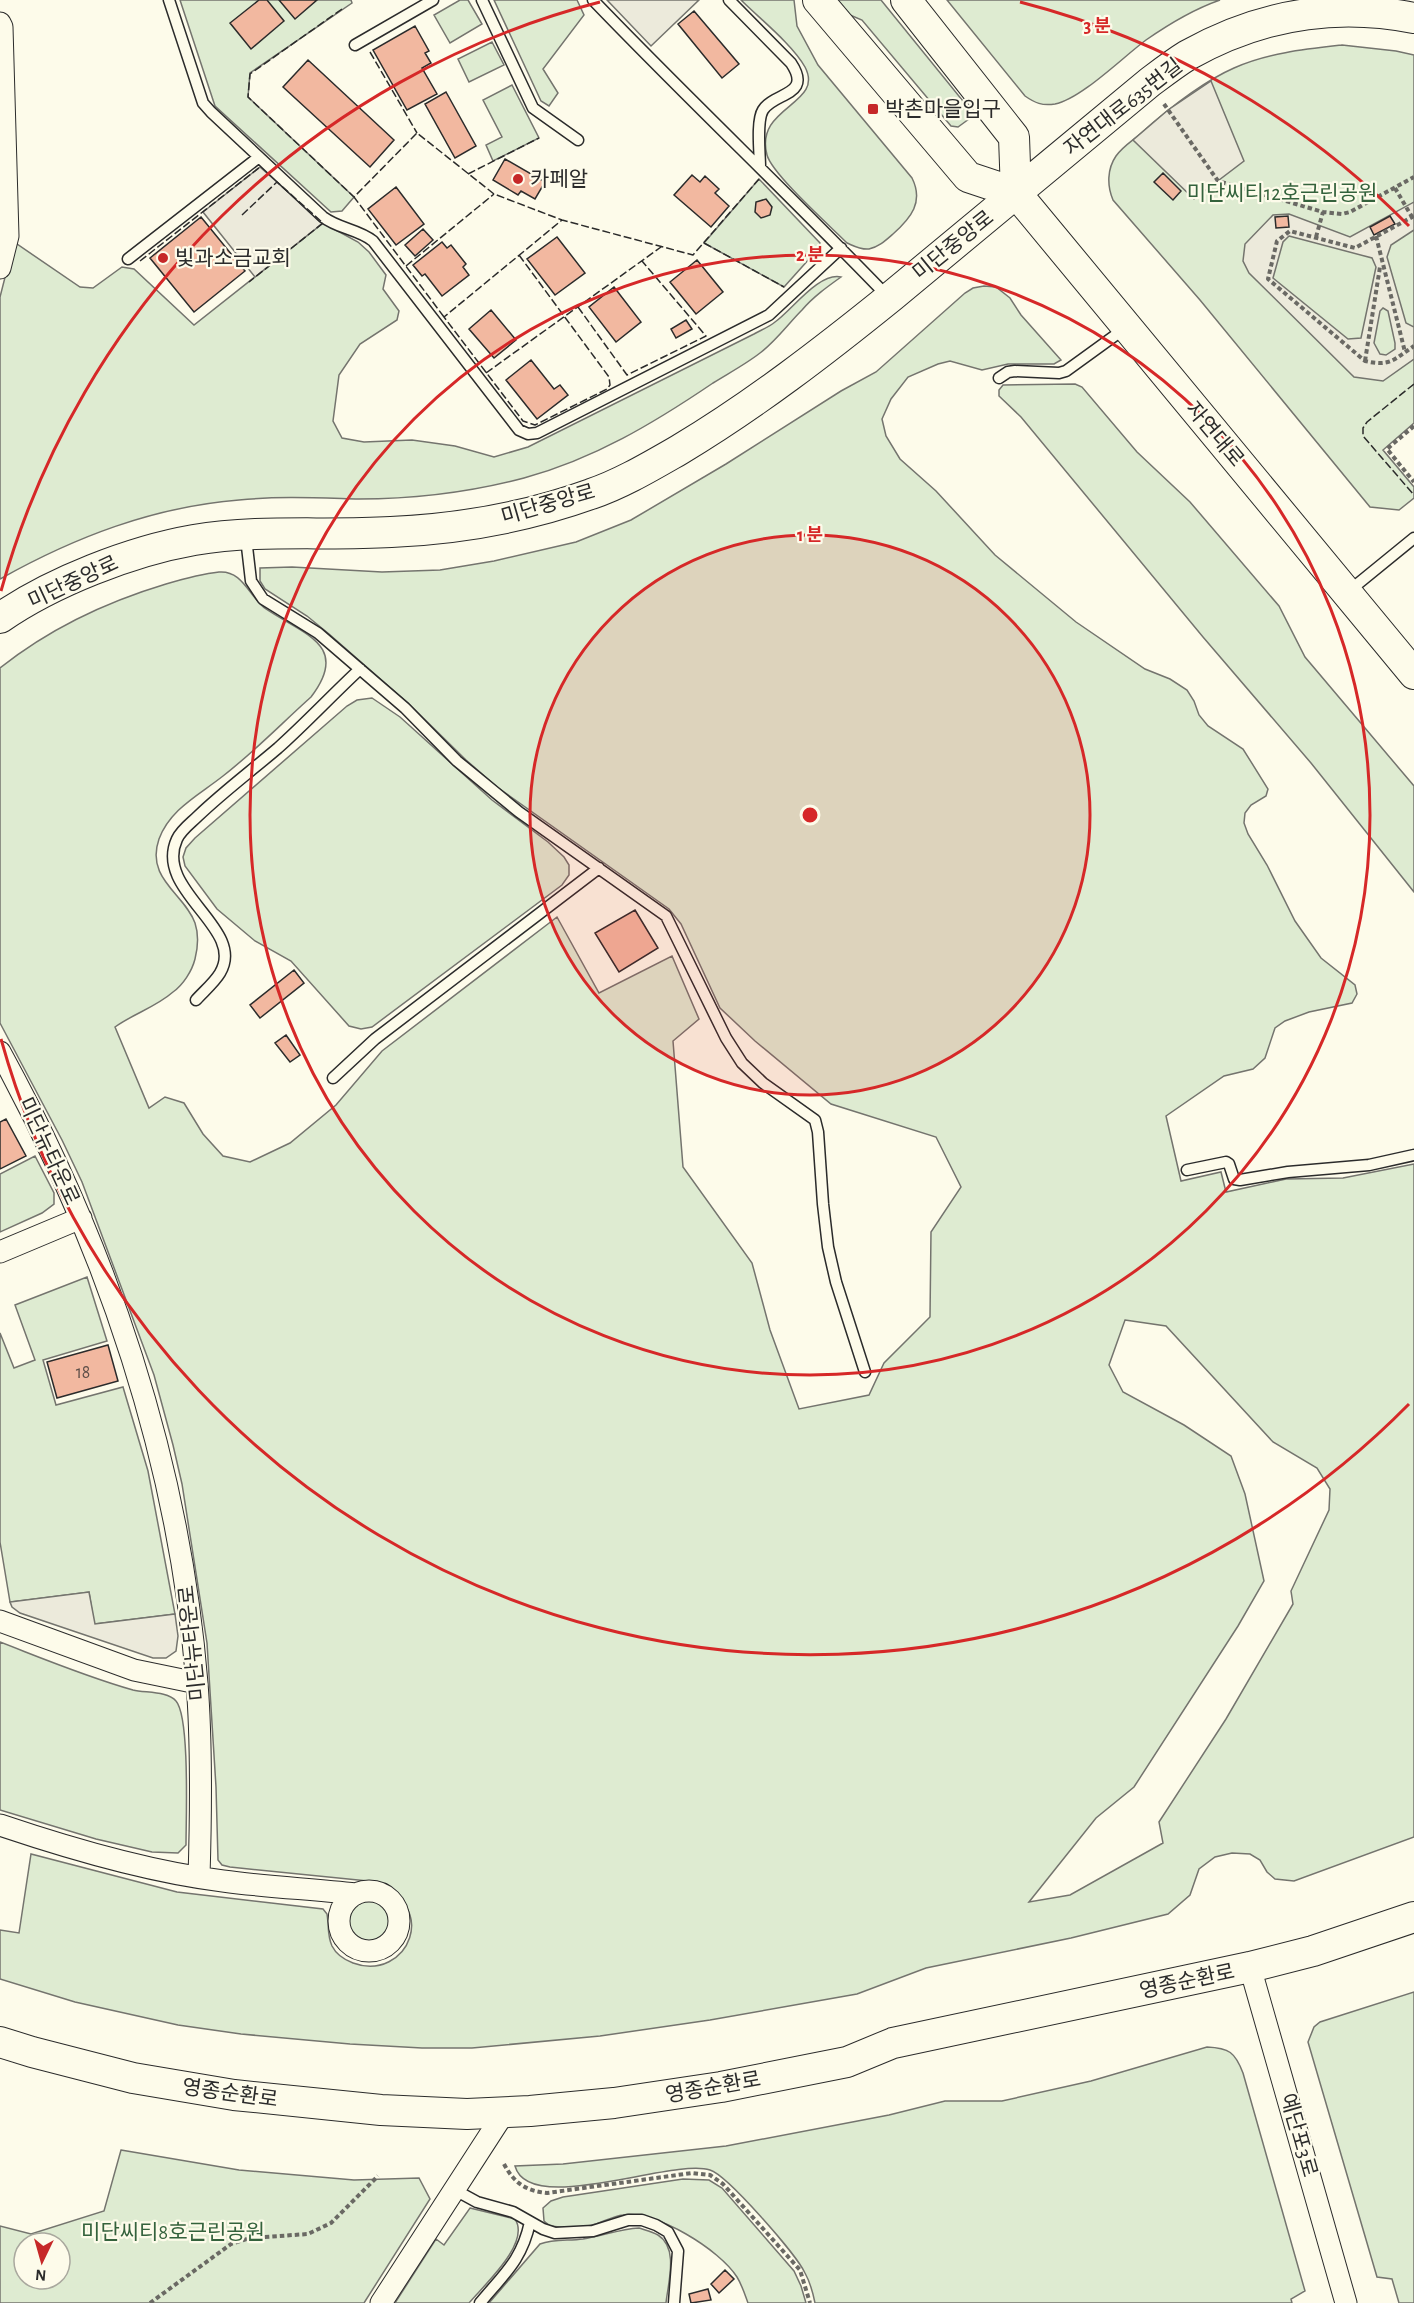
<svg xmlns="http://www.w3.org/2000/svg" width="1414" height="2303" viewBox="0 0 1414 2303" font-family="'Alegreya Sans','Noto Sans KR',sans-serif">
<style>
.green{fill:#deebd1;stroke:#74746e;stroke-width:1.5;fill-rule:evenodd}
.parking{fill:#eceadb;stroke:#74746e;stroke-width:1.5;fill-rule:evenodd}
.building{fill:#f2b8a0;stroke:#2b2b2b;stroke-width:1.5}
.lines{fill:none;stroke-linecap:round;stroke-linejoin:round}
.lane-casing{stroke:#2b2b2b;stroke-width:13}
.street-casing{stroke:#2b2b2b;stroke-width:23}
.secondary-casing{stroke:#2b2b2b;stroke-width:32}
.path{stroke:#6a6964;stroke-width:4;stroke-dasharray:4.5 3;stroke-linecap:butt}
.lane{stroke:#fdfbea;stroke-width:10}
.street{stroke:#fdfbea;stroke-width:21}
.secondary{stroke:#fdfbea;stroke-width:30}
.fence{stroke:#2b2b2b;stroke-width:1.5;stroke-dasharray:8 3;stroke-linecap:butt}
.ring{fill:none;stroke:#d62828;stroke-width:3}
.poi-dot{fill:#c62828;stroke:#fdfbea;stroke-width:2}
.labels{text-anchor:middle;stroke-width:4.5;stroke-linejoin:round;paint-order:stroke}
.number-label{font-size:18px;fill:#5d4e48}
.street-label{font-size:21px;fill:#2b2b2b;stroke:#fdfbea}
.poi-label{font-size:21px;fill:#2b2b2b;stroke:#fdfbea;text-anchor:start}
.park-label{font-size:21px;fill:#34623c;stroke:#fdfbea}
.centre{fill:#d62828;stroke:#fdfbea;stroke-width:3}
.ring-label{font-size:18px;text-anchor:middle;font-weight:bold;fill:#d62828;stroke:#fdfbea;stroke-width:4.5;stroke-linejoin:round;paint-order:stroke}
</style>
<rect width="100%" height="100%" fill="#fdfbea"/>
<path class="green" d="M180,0h171l1,3 -102,70 -2,24 106,100 -12,14 -11,1 -116,-106z
M460,0h8l14,24 -32,19 -16,-28z
M494,0h83l7,15 -41,54 15,24 -9,13 -8,-5z
M741,0h53l3,26 21,39 94,113c12,24 -1,40 -19,56 -7,6 -14,13 -24,15 -8,1 -15,-3 -22,-6 -17,-17 -75,-69 -80,-88 -13,-49 58,-50 38,-88 -12,-22 -46,-49 -64,-67z
M832,0h49l86,106 2,13 -11,8 -7,-1 -89,-106 -12,-5z
M947,0h273c-26,9 -51,24 -74,40 -23,17 -65,59 -91,64 -13,2 -20,-1 -30,-8z
M492,42l12,23 -35,17 -11,-23z
M1342,45l54,6 18,4v368l-31,27 31,37v11l-15,12 -29,-3 -170,-207 -87,-100c-6,-14 -6,-31 3,-44 6,-9 16,-15 24,-22 26,-23 62,-52 94,-66 33,-15 72,-19 108,-23z
M512,85l27,53 -46,23 -7,-16 16,-8 -19,-37z
M759,179l61,64 -1,5 -35,39 -80,-44z
M323,223l35,19 11,10 17,23 -3,14 16,22 -2,9 -37,24 -21,31 -6,46 9,17 22,4 48,-2 43,6 39,11 34,-10 226,-113c7,-4 15,-7 21,-12 17,-12 44,-50 66,-45 -14,10 -28,20 -39,33 -14,14 -26,31 -42,43 -14,11 -31,20 -47,30 -59,40 -119,76 -189,95 -53,14 -109,21 -165,21 -40,-1 -79,-3 -120,1 -86,7 -164,37 -239,79v-282l14,-55 66,45 13,1 29,-21 12,2 60,56z
M984,286l12,1 14,11 11,17 40,45 -7,4h-46l-26,6 -32,-9 -12,3 -30,13 -17,22 -9,20 4,17 14,23 36,32 59,64 81,67 69,47 25,10 17,11 7,11 5,14 9,11 35,23 25,40 -2,7 -15,9 -6,8 -1,10 4,11 19,31 28,56 26,37 34,27 2,9 -5,9 -43,9 -24,9 -10,7 -10,30 -12,11 -29,7 -58,40 15,65 40,-9 5,20 60,-13 57,-1 71,-14v673l-120,44 -19,-2 -8,-7 -7,-12 -10,-6 -18,-1 -17,4 -16,12 -9,26 -22,19 -97,24 -145,30 -69,26 -147,26 -110,16 -128,12h-50l-72,-4 -109,-10 -63,-9 -103,-23 -75,-23v-49l19,3 12,-79 146,38 146,17 4,5c2,11 0,21 5,32 4,8 13,14 21,17 54,20 92,-60 15,-82l-138,-14 -8,-2 -4,-5 -2,-73 -9,-144 -25,-159 -9,-39 -19,-70 -72,-193 -20,-42 -62,-117v-355c49,-39 106,-66 166,-84 17,-5 35,-10 53,-12 24,-2 30,25 47,37 37,25 85,36 45,88 -29,26 -57,55 -88,79 -24,19 -53,33 -64,63 -14,40 26,55 36,84 4,12 3,24 0,36 -3,12 -12,26 -22,33 -17,15 -40,22 -58,35l34,81 16,-11 19,6 19,31 20,22 27,6 40,-19 46,-38 46,-54 175,-134 42,76 73,-37 27,63 -26,22 10,126 69,96 18,67 29,79 70,-14 15,-32 46,-46 1,-85 30,-45 -25,-50 -105,-33 -76,-63 -35,-33 -39,-84 -12,-15 -172,-122 -31,-27 -56,-55 -81,-71 -22,-18 -42,-27 -5,-8v-13l32,-1 90,5 58,-2 54,-9 82,-19 55,-22 95,-56 115,-73 35,-19 89,-79 8,-5zM1125,1320l41,6 107,116 44,26 13,21 -1,21 -38,81 2,13 -67,115 -67,103 4,21 -93,52 -41,7 67,-84 38,-31 104,-161 26,-45 -19,-87 -14,-38 -47,-31 -61,-33 -14,-27z
M1075,384l7,3 55,65 53,50 89,104 26,51 109,129v106l-103,-129 -108,-126 -182,-220 -22,-21v-6l4,-5z
M372,698l28,19 92,83 56,42 16,15 5,8v10l-7,10 -190,142 -11,2 -12,-3 -58,-65 -36,-20 -38,-32 -32,-43 -2,-9 3,-9 9,-10 152,-132 10,-6z
M35,1156l19,37v11l-12,9 -42,19v-58z
M87,1277l20,64 -64,19 13,45 67,-18 25,84 27,143 -81,10 -5,-32 -79,10 -10,-60v-209l14,35 21,-8 -20,-55z
M0,1642c44,17 87,35 133,48 12,3 35,1 43,11 14,16 10,119 10,144l-8,8 -26,-1 -56,-13 -96,-29z
M349 1921a20 20 0 1 1 40 0a20 20 0 1 1-40 0Z
M1414,1992v311h-15l-7,-24 -15,-2 -69,-235 6,-15 6,-5z
M1207,2047c22,1 28,5 36,26l62,218 -14,8 1,4h-477c-2,-10 -5,-21 -10,-30 -9,-19 -78,-98 -95,-103 -39,-12 -181,47 -195,-4l48,-2 163,-18 163,-31 56,-14h57l89,-20z
M121,2150l118,20 115,10 65,-2 11,21 -66,104h-364v-77l31,8 73,-23zM24,2243h36v36h-36z
M683,2179l26,1 13,8 72,83 7,15 5,17h-58c-3,-8 -6,-18 -11,-26 -17,-27 -81,-67 -114,-62 -9,1 -18,6 -27,9 -15,4 -30,4 -46,2l-6,-5 -1,-13 8,-7 12,-4z
M470,2208l45,11c16,24 -31,66 -46,84h-74l41,-64 8,6z
M639,2228c6,2 14,4 19,7 21,13 10,48 8,68h-177l51,-59c14,-5 28,-3 43,-5 19,-3 37,-10 56,-11z"/>
<path class="parking" d="M607,0h92l-48,46z
M1211,81l33,80 -50,38 -61,-59 35,-30z
M260,167l63,56 -68,54 -52,-65z
M1414,202v28l-23,15 -4,12 19,66 8,4v32l-31,22 -29,-4 -105,-104 -6,-12 2,-17 28,-29 16,-1 61,23zM1289,236l83,22 4,9 -15,71 -13,1 -75,-61 10,-36zM1383,308l5,3 7,32v6l-9,6 -6,-1 -6,-11 6,-32z
M89,1592l6,32 80,-10 3,22 -2,15 -10,7h-13l-133,-45 -8,-6 -2,-5z"/>
<path class="building" d="M259,0h8l17,21 -33,28 -21,-26z
M279,0h38l-22,19z
M694,11l45,53 -17,14 -44,-54z
M415,26l14,25 -4,2 6,10 -9,5 15,26 -30,16 -34,-60z
M308,60l86,80 -24,27 -87,-80z
M446,92l30,54 -21,12 -30,-54z
M505,159l40,23 -10,17 -14,-8 -3,4 -25,-15z
M1163,173l18,18 -8,9 -19,-18z
M692,175l8,7 5,-6 14,13 -4,4 14,13 -18,21 -37,-32z
M396,187l28,37 -28,21 -28,-36z
M766,199l6,8 -2,8 -9,3 -6,-6 1,-10z
M1288,216l1,11 -13,1 -1,-11z
M1390,216l5,8 -21,11 -4,-8z
M201,217l44,54 -51,41 -44,-54z
M423,229l10,11 -18,16 -10,-11z
M557,237l28,36 -30,22 -28,-36z
M442,242l5,6 4,-3 15,19 -3,3 6,8 -27,21 -17,-22 -3,2 -9,-11z
M697,260l26,32 -27,22 -26,-32z
M614,287l27,35 -25,20 -27,-35z
M491,310l25,30 -22,18 -25,-29z
M686,320l6,9 -16,9 -5,-9z
M531,360l23,29 6,-4 8,10 -31,24 -31,-39z
M635,910l23,38 -39,24 -24,-39z
M294,970l10,13 -44,35 -10,-13z
M286,1035l14,20 -10,7 -15,-19z
M6,1119l20,37 -26,13v-47z
M108,1345l10,36 -61,17 -10,-36z
M725,2270l9,9 -15,14 -8,-9z
M708,2289l3,11 -20,3 -2,-9z"/>
<g class="lines">
<defs>
<path id="lane" d="M169,0l34,103 8,9 112,105c16,12 35,12 50,24l146,189 9,4 9,-1 232,-118 72,-67
M482,0l51,108 45,32
M593,0c97,101 199,197 296,298
M729,0l62,63c22,33 -17,29 -28,47 -7,11 -3,44 -3,57
M355,45l78,-45
M128,259l131,-102
M999,378l9,-6 7,-1 44,2 7,-2 58,-42
M246,538l5,43 12,18 55,34 87,75 52,53 62,51 147,104 60,122 16,25 21,20 52,37 3,12 5,72 5,43 8,35 29,90
M1349,591l65,-53
M196,1000c7,-8 18,-17 24,-27 27,-45 -67,-82 -43,-134 4,-9 14,-16 21,-23 25,-24 53,-45 80,-68 28,-25 54,-53 82,-79
M333,1078l42,-39 224,-171
M1187,1170l39,-8 3,2 5,15 6,1 48,-8 81,-7 45,-10
M455,2190l22,12 36,10 30,17 12,4 38,-2 35,-11h14l14,5 12,7 10,19 -4,52
M480,2303c24,-29 42,-43 50,-81"/>
<path id="street" d="M0,23l2,4 6,209 -8,32
M0,1052c107,195 179,409 197,631 5,64 4,129 2,194
M0,1252l81,-34
M0,1621l134,49 63,13
M0,1825c71,24 149,47 223,56 44,6 89,8 133,13
M339 1921a30 30 0 1 1 60 0a30 30 0 1 1-60 0Z
M1250,1967l96,336
M381,2303l123,-190"/>
<path id="secondary" d="M818,0l150,177 48,16 398,481
M906,0l108,137 2,56
M0,618c52,-36 131,-67 194,-78 66,-11 131,-4 197,-8 68,-3 136,-15 200,-38 30,-10 60,-28 88,-44 75,-45 145,-99 213,-154 86,-71 172,-143 258,-214 12,-9 25,-19 38,-27 71,-40 146,-53 226,-37
M0,2042l32,10 101,26 101,17 147,15 86,4 63,-3 84,-8 107,-16 126,-25 46,-19 357,-76 63,-16 101,-34"/>
</defs>
<use href="#lane" class="lane-casing"/>
<use href="#street" class="street-casing"/>
<use href="#secondary" class="secondary-casing"/>
<path class="path" d="M1164,104l54,77 105,31 19,2 8,-2 64,-35
M1395,188l17,29
M1414,216l-59,32 -65,-17 -13,10 -9,38 97,82c26,6 29,-2 49,-15
M1376,236l29,116
M1316,237l7,-25
M1365,361l15,-94
M1414,426l-27,23 27,33
M504,2164c10,19 22,27 43,29l145,-20 18,2 13,9 77,86 10,33
M150,2303l81,-59 19,-6 58,-4 23,-11 47,-47"/>
<use href="#lane" class="lane"/>
<use href="#street" class="street"/>
<use href="#secondary" class="secondary"/>
<path class="fence" d="M342,9l-92,65 -2,23 106,100
M370,52l47,81
M468,174l71,-36
M242,215l35,-33 46,41 -74,59
M704,243l80,44
M519,255l90,122 1,8 -3,4 -72,36 -12,-4 -79,-104 118,-97 131,35 66,-76
M140,261l120,-94
M406,266l88,-72
M578,307l49,68 79,-39 -64,-75
M444,317l-90,-120 63,-64 77,61 68,26
M486,373l175,-126
M1414,384l-47,38 -4,6v8l51,59"/>
</g>
<circle cx="810" cy="815" r="280" fill="#d62828" fill-opacity=".12"/>
<g class="ring">
<circle cx="810" cy="815" r="280"/>
<circle cx="810" cy="815" r="560"/>
<path d="M1409 1404A840 840 0 0 1 1 1039M1 591A840 840 0 0 1 600 2M1020 2A840 840 0 0 1 1409 226"/>
</g>
<g class="poi-dot">
<rect x="867" y="103" width="12" height="12" rx="3"/>
<circle cx="518" cy="179" r="6"/>
<circle cx="163" cy="258" r="6"/>
</g>
<g class="labels">
<g class="number-label">
<text x="83" y="1378">18</text>
</g>
<g class="street-label">
<text transform="translate(1123 107) rotate(-38)" y="7">자연대로635번길</text>
<text transform="translate(953 245) rotate(-39)" y="7">미단중앙로</text>
<text transform="translate(1215 434) rotate(50)" y="7">자연대로</text>
<text transform="translate(548 504) rotate(-16)" y="7">미단중앙로</text>
<text transform="translate(73 582) rotate(-25)" y="7">미단중앙로</text>
<text transform="translate(49 1151) rotate(65)" y="7">미단뉴타운로</text>
<text transform="translate(192 1643) rotate(-96)" y="7">미단뉴타운로</text>
<text transform="translate(1187 1981) rotate(-12)" y="7">영종순환로</text>
<text transform="translate(713 2087) rotate(-10)" y="7">영종순환로</text>
<text transform="translate(230 2093) rotate(8)" y="7">영종순환로</text>
<text transform="translate(1299 2135) rotate(74)" y="7">예단포3로</text>
</g>
<g class="poi-label">
<text x="885" y="116">박촌마을입구</text>
<text x="530" y="186">카페알</text>
<text x="175" y="265">빛과소금교회</text>
</g>
<g class="park-label">
<text x="1282" y="200">미단씨티12호근린공원</text>
<text x="173" y="2239">미단씨티8호근린공원</text>
</g>
</g>
<circle cx="810" cy="815" r="9" class="centre"/>
<g class="ring-label">
<text x="1097" y="32">3 분</text>
<text x="810" y="261">2 분</text>
<text x="810" y="541">1 분</text>
</g>
<g transform="translate(42 2261) rotate(185)"><circle r="28" fill="#fdfbea" stroke="#a9a89e" stroke-width="1.5"/>
<path d="M0-4.5L10 22L0 15L-10 22Z" fill="#c62828"/>
<text y="-9" font-size="16" font-weight="bold" text-anchor="middle" fill="#2b2b2b">N</text>
</g>
</svg>
